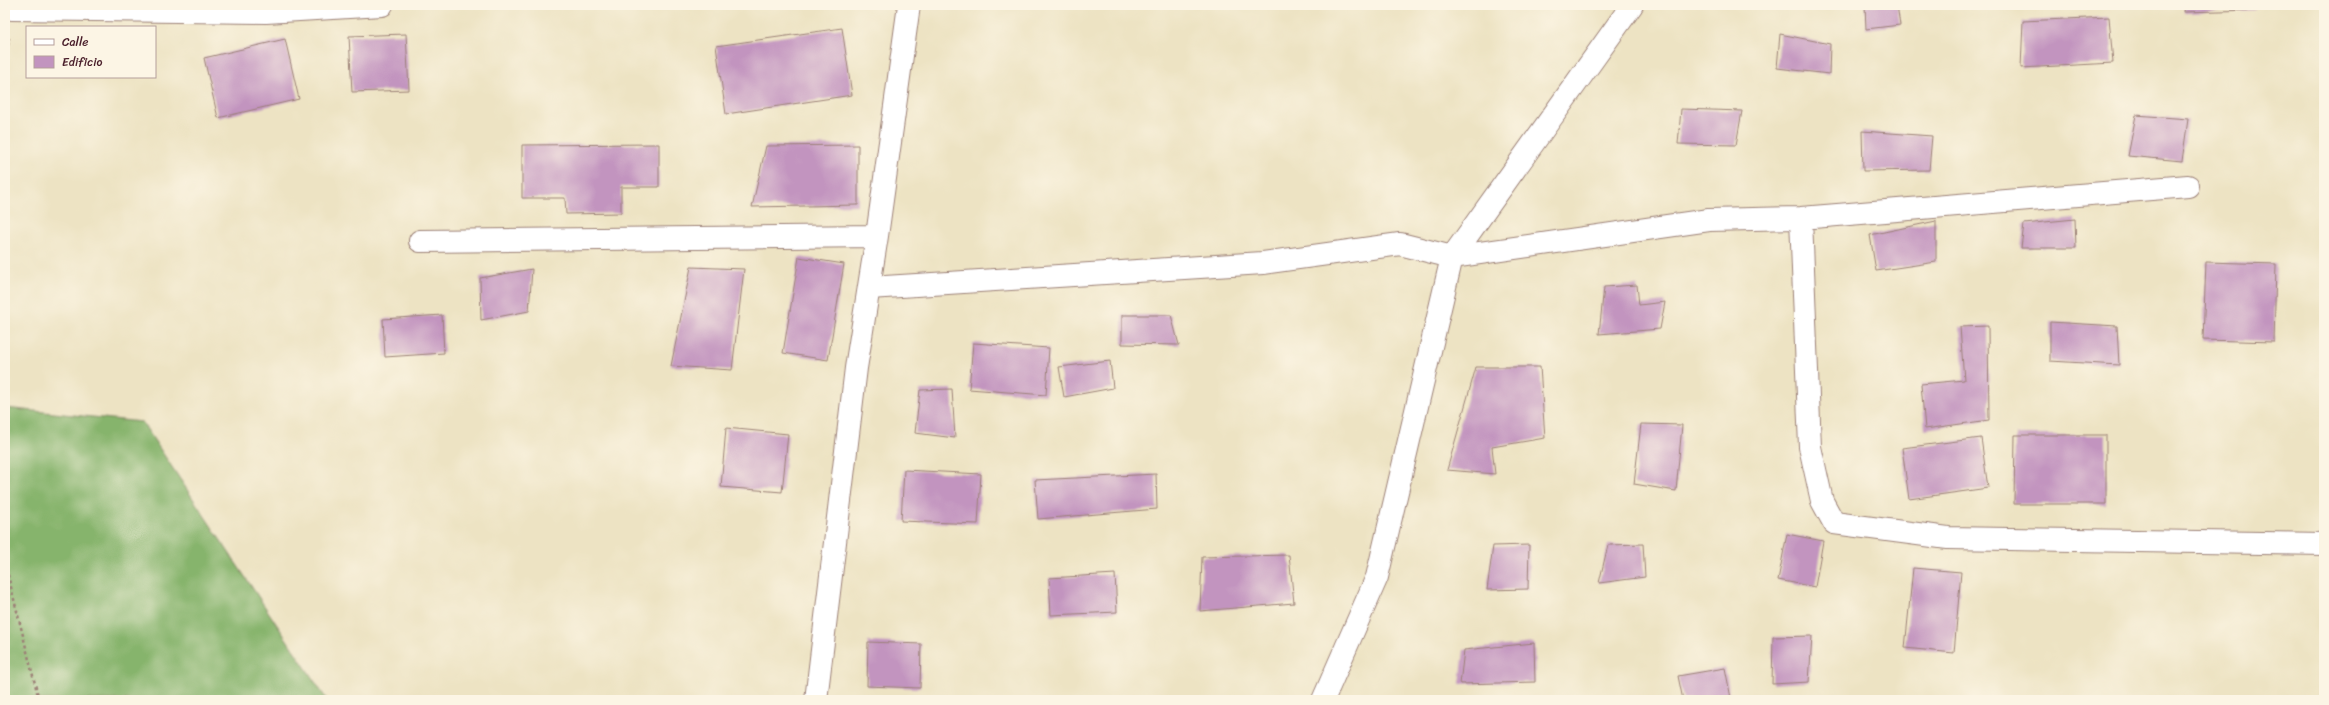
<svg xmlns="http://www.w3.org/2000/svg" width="2329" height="705" viewBox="0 0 2329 705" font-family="Sriracha,sans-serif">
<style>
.forest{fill:#86b46c;stroke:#686a4c}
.building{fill:#c294bf}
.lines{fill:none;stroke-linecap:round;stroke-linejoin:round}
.minor-casing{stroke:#9c8177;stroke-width:24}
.path{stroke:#9c8177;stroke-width:2.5;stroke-dasharray:3 3;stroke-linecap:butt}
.minor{stroke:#fff;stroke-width:22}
</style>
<rect width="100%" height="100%" fill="#fcf5e5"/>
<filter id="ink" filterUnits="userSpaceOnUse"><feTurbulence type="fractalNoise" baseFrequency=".025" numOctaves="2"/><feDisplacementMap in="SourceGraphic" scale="8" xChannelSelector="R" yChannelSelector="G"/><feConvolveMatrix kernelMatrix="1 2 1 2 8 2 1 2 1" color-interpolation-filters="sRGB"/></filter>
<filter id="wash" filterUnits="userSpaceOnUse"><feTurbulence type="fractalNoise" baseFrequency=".012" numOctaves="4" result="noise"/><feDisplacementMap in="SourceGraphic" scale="16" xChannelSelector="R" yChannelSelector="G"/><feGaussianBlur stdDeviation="0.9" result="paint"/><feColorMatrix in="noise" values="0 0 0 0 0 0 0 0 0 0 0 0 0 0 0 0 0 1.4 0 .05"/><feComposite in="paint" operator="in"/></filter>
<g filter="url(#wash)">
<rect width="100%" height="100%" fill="#ede3c3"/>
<path class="forest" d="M5,408l137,14 185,278h-322z"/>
<g id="blocks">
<path class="building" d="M1865,5h32l3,20 -34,4z
M2185,5h69v5l-70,2z
M2109,17l4,46 -92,5 2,-47z
M842,28l10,67 -126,19 -10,-68z
M406,34l3,56 -57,2 -3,-56z
M1780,34l50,10 -1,30 -52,-6z
M285,39l14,60 -81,19 -14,-60z
M1681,109l61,2 -6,34 -58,-1z
M2136,115l52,4 -6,42 -54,-5z
M1862,131l70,5 -3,34 -66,1z
M659,144v43h-38v26l-55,1 -1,-16h-43v-53z
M858,145v60l-106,2 14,-61z
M2075,219l1,29h-55l3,-24z
M1936,221v41l-60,9 -6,-36z
M799,257l45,7 -16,96 -45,-7z
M2206,262l70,2 -2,78 -71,-2z
M691,267l53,2 -12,101 -61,-4z
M532,269l-3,42 -48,9 -1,-42z
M1637,285l2,20 26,-3 -5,27 -61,5 5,-47z
M442,315l2,38 -59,4 -2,-38z
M1122,315h49l8,30 -57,-1z
M2050,322l67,4 2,39 -69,-4z
M1988,326l1,94 -64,9 -4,-45 43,-4 -4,-53z
M973,343l76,5 -3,47 -77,-6z
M1110,361l3,27 -49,9 -5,-30z
M1476,367h64l5,71 -53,9 3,27 -48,-4z
M952,389l3,49 -40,-5 5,-43z
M1641,424l41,1 -6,66 -42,-7z
M726,428l62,6 -6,58 -61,-5z
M2015,435h91v69h-92z
M1981,438l7,50 -79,11 -7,-51z
M904,470l77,4 -3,50 -77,-3z
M1156,474l1,35 -119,10 -3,-39z
M1787,534l36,7 -8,46 -37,-7z
M1643,544l2,33 -46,6 9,-38z
M1529,545l-1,44 -41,1 6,-44z
M1289,555l5,48 -94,8 2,-54z
M1913,568l48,4 -7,81 -49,-5z
M1115,574l2,38 -66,3 -2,-37z
M1812,636l-3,46 -37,2 1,-47z
M868,642l53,2 -1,44 -53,-2z
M1534,643l1,39 -75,2 4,-34z
M1725,668l6,30 -48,2 -5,-24z"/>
</g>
</g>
<g filter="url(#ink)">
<use href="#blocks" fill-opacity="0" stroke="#9c8177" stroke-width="1"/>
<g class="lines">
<defs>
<path id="minor" d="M12,9l254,3 116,-7
M1801,218l9,229 12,54 12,22 114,15 376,6
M420,241l457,-5
M869,288l394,-25 137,-19 52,13 257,-37 92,-2 387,-32
M816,700l40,-332 21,-132 32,-231
M1323,700l54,-123 75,-320 180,-252"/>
</defs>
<use href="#minor" class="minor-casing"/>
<path class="path" d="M5,69l4,-31
M5,563l34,137"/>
<use href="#minor" class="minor"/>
</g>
</g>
<rect width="2329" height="705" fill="none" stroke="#fcf5e5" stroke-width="20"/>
<rect x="26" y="26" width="130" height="52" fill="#fcf5e5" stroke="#b59f9b"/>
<rect x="34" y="39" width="20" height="6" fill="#ffffff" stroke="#b59f9b"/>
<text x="62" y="46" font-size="12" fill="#4a1f2b">Calle</text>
<rect x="34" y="56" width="20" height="12" fill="#c294bf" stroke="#b59f9b"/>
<text x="62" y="66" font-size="12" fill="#4a1f2b">Edificio</text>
</svg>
